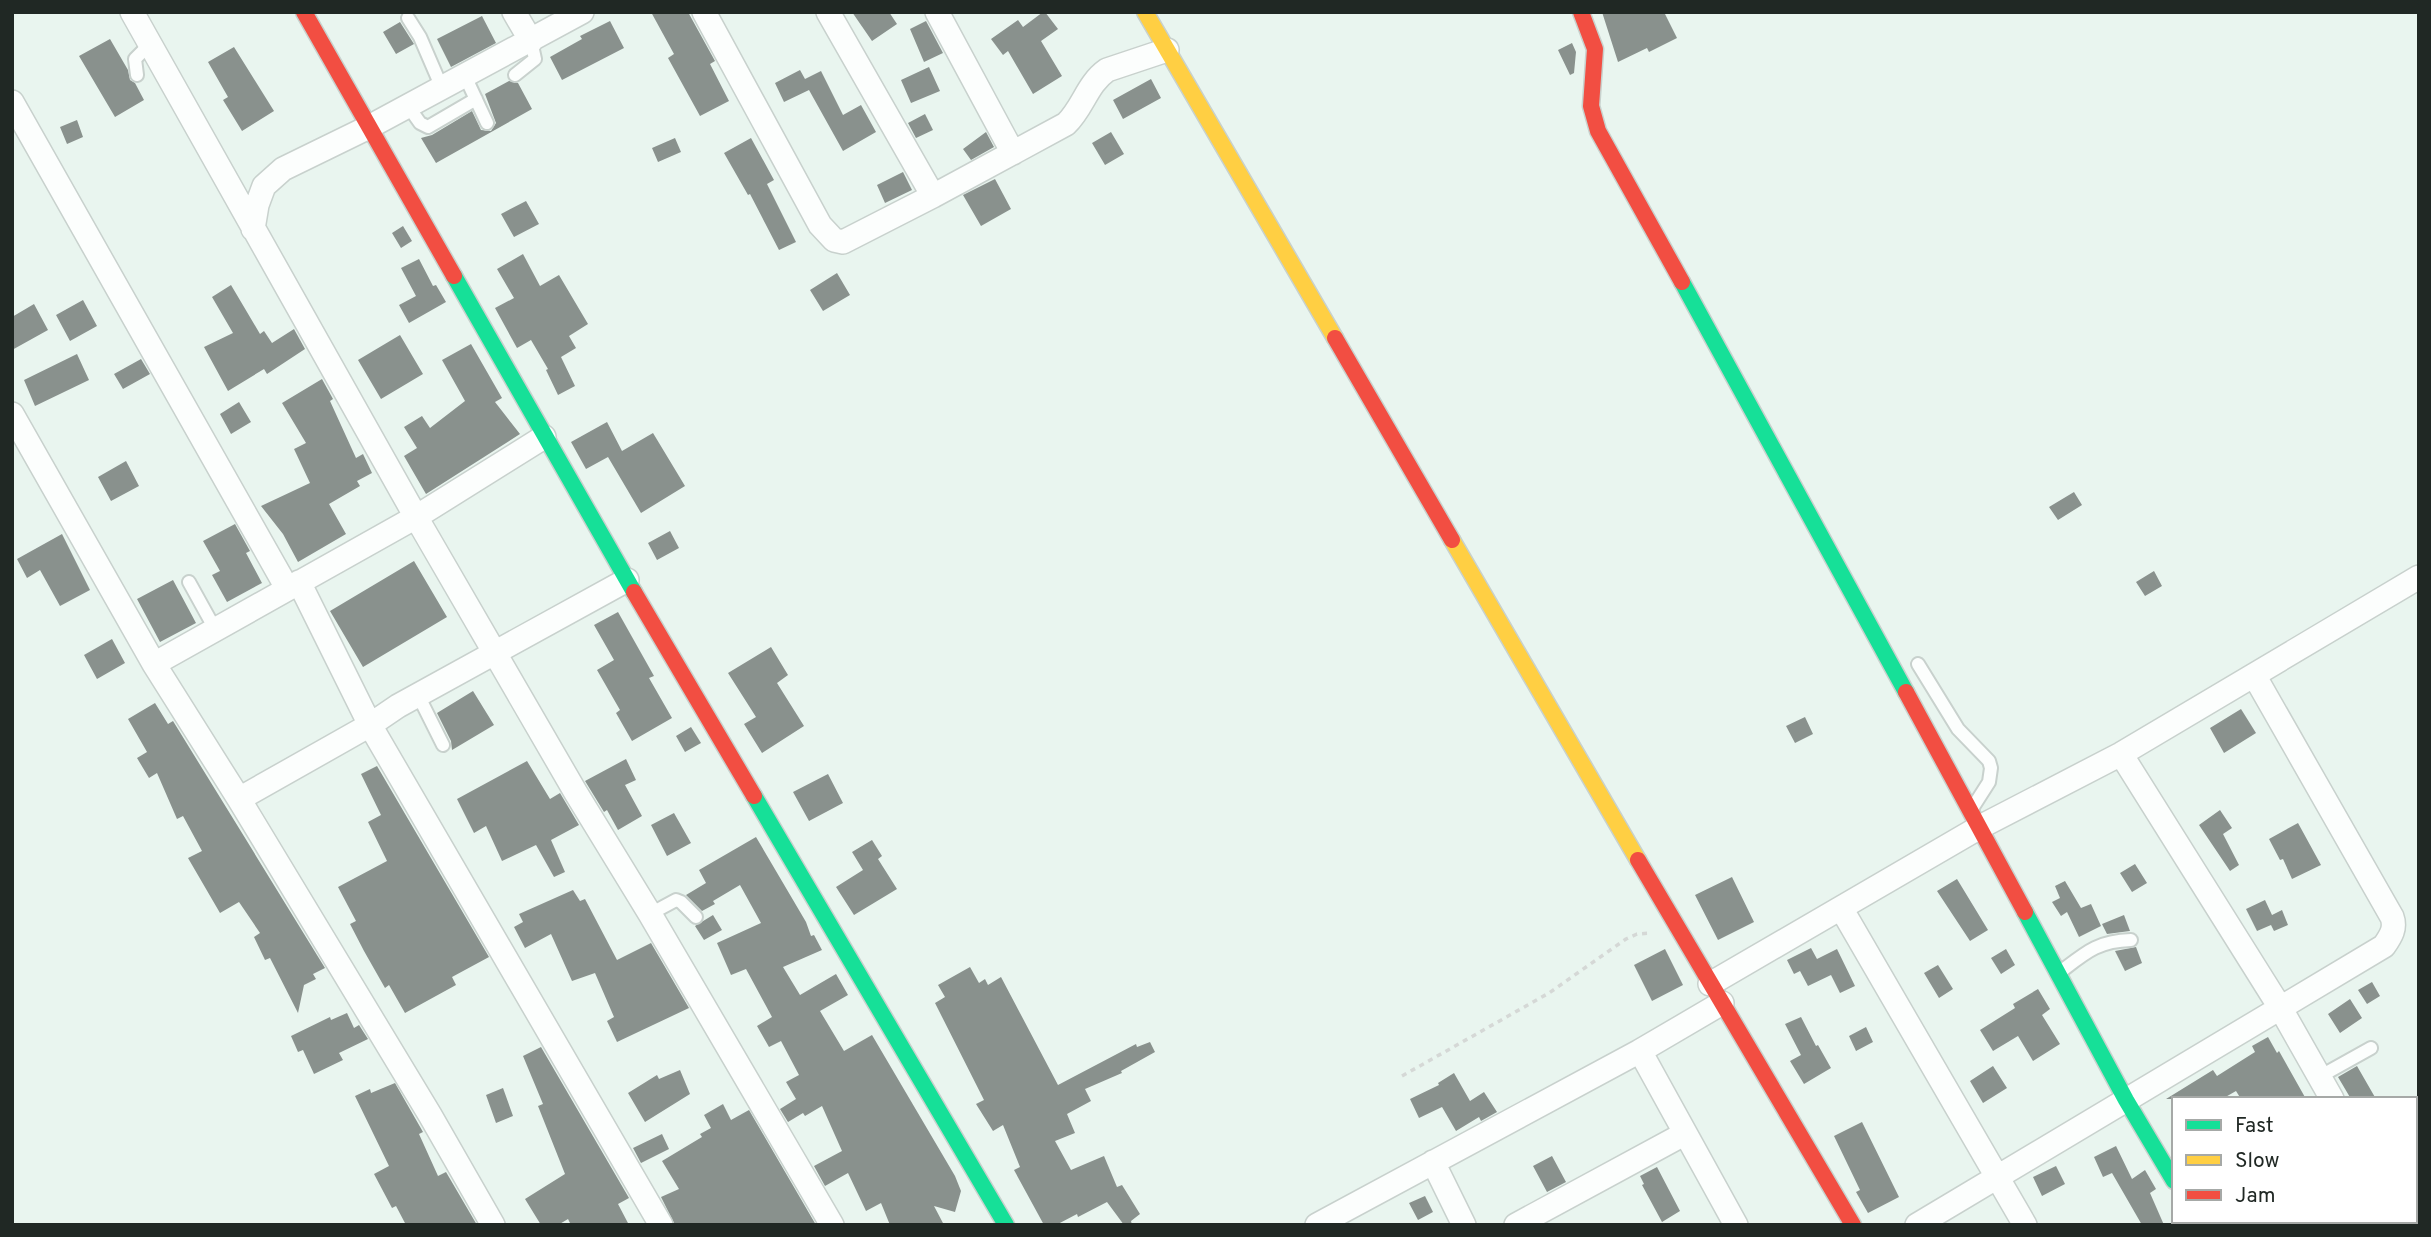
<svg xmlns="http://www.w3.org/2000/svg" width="2431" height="1237" viewBox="0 0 2431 1237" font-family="Overpass,sans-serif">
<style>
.building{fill:#89918d}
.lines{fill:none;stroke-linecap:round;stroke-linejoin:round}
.lane-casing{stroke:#c8d1cd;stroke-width:16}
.street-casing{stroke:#c8d1cd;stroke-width:26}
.fast-casing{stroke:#c8d1cd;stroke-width:19}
.slow-casing{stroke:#c8d1cd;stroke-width:19}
.jam-casing{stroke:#c8d1cd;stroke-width:19}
.path{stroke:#d5d8d6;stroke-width:3.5;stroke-dasharray:5 5;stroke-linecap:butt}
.lane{stroke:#fcfefd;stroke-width:12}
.street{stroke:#fcfefd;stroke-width:23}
.fast{stroke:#16e098;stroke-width:16}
.slow{stroke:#ffcf43;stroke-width:16}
.jam{stroke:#f24e42;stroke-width:16}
</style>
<rect width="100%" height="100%" fill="#e9f5ef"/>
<path class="building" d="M651,12h37l27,49 -5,3 19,37 -29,15 -32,-58 6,-4z
M852,12h37l8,12 -25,17z
M1043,12h2l13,17 -17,12 21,35 -29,18 -25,-43 -5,4 -12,-16 27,-19 5,7z
M1602,12h62l13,26 -28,14 -2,-4 -29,14z
M482,16l14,27 -45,24 -14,-28z
M610,21l14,27 -62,32 -12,-23 32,-18 -2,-3z
M926,21l17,32 -19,9 -14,-33z
M400,22l14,22 -18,10 -13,-22z
M110,39l18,31 2,10 5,3 9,17 -29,17 -36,-61z
M1572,43l4,9 -2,21 -4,2 -12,-25z
M234,47l40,64 -32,20 -19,-31 5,-3 -20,-35z
M929,67l11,24 -29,12 -10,-23z
M800,70l5,9 16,-8 22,44 18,-10 15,27 -33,19 -34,-61 -25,12 -9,-19z
M1151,79l10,19 -38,21 -10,-19z
M509,81l9,2 14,26 -96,54 -15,-25 11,-3 40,-24 9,19 10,1 5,-8 -11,-29z
M925,114l8,16 -17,8 -8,-15z
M77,120l6,17 -16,7 -7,-17z
M986,132l8,15 -23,13 -8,-11z
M1111,132l13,22 -19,11 -13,-22z
M675,138l6,14 -23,10 -6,-14z
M751,138l23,42 -7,4 29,58 -17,8 -29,-56 -2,1 -24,-42z
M903,172l9,18 -27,13 -8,-18z
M995,179l16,30 -30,17 -18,-31z
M526,201l13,23 -25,13 -13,-23z
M403,226l9,15 -11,7 -9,-15z
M523,254l17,32 19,-11 29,49 -19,12 7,12 -15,9 14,29 -17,9 -12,-25 2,-1 -17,-29 -14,8 -22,-40 19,-10 -17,-29z
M419,259l14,27 3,-1 10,17 -37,21 -10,-18 17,-9 -15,-28z
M837,273l13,22 -27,16 -13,-21z
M231,285l29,49 4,-3 8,12 22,-14 11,20 -38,25 -3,-5 -36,22 -24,-44 29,-14 -21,-36z
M83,300l14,26 -27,15 -14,-26z
M34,304l14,26 -36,20v-33z
M400,335l23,39 -42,25 -23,-39z
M471,344l31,54 -7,4 25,32 -94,60 -22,-38 13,-8 -13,-21 18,-11 8,12 35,-27 -23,-41z
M77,354l12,26 -54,26 -11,-26z
M141,359l9,15 -27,15 -9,-15z
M322,379l11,20 -3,2 26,57 7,-4 9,19 -15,8 3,5 -31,18 17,30 -48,28 -15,-28 -22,-28 49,-23 -16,-34 12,-6 -24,-40z
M239,402l12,20 -20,12 -11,-20z
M607,422l15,29 31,-18 32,53 -44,27 -33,-56 -22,12 -15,-27z
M126,461l13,25 -28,15 -13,-24z
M2074,492l8,13 -24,15 -9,-13z
M235,524l15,27 -4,2 16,30 -35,19 -15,-27 8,-4 -17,-30z
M670,531l9,17 -22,12 -9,-17z
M62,534l28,56 -30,16 -20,-36 -13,8 -10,-19z
M414,561l33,56 -84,50 -33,-56z
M2154,571l8,15 -17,10 -9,-14z
M173,580l23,43 -36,19 -23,-43z
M618,612l36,64 -5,2 23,40 -40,23 -16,-28 4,-3 -23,-40 17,-10 -20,-35z
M112,639l13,24 -28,16 -13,-24z
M771,647l17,28 -11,8 27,43 -42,27 -18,-29 12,-7 -28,-44z
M473,691l21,34 -42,25 -1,-9 -14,-28z
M155,703l13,21 5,-3 152,247 -12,6 3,5 -12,6 -6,28 -28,-55 -5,2 -11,-23 6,-4 -21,-31 -19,11 -32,-55 14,-7 -19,-35 -6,3 -20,-46 -8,5 -12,-20 10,-6 -19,-33z
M2241,709l15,24 -32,20 -14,-25z
M1805,717l8,17 -18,9 -9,-17z
M691,727l10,16 -16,9 -9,-16z
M626,759l10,21 -11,5 17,31 -24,14 -11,-20 -3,2 -19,-31z
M527,761l23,38 10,-6 19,32 -28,15 14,32 -11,5 -18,-32 -34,16 -16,-35 -12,7 -17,-34z
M377,766l112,191 -37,20 4,8 -51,28 -16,-28 -4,3 -21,-37 -14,-27 6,-3 -18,-34 49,-26 -19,-39 13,-7 -20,-41z
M828,774l15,29 -34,18 -16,-29z
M2220,810l12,18 -9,6 16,31 -9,6 -31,-46z
M674,813l17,30 -24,13 -16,-31z
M2298,823l23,42 -29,14 -9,-20 -3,1 -11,-21z
M756,837l50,85 5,14 3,-1 8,15 -39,17 17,28 36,-21 12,21 -28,16 24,40 28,-16 83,141 6,15 -6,21 -21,-6 10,19h-54l-9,-22 -15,8 -18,-38 -23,13 -11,-20 28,-15 -20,-45 -17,10 -2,-3 -15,9 -8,-13 16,-10 -10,-17 13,-7 -18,-34 -12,6 -12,-21 15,-9 -26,-48 -15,6 -14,-32 44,-20 -21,-38 -27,16 2,3 -13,7 -16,-16 20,-12 -7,-13z
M872,840l10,16 -4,3 19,30 -43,26 -18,-28 27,-17 -11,-18z
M2135,864l12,19 -15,9 -12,-19z
M1732,877l22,45 -36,18 -23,-45z
M1957,879l31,51 -18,11 -33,-50z
M2065,881l16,27 10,-4 10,22 -22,11 -12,-25 -6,4 -9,-14 8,-4 -5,-12z
M573,890l7,11 5,-2 32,61 34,-17 38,65 -72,34 -10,-21 7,-4 -19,-44 -23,8 -21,-47 -26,14 -11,-21 9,-5 -4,-8z
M2265,900l7,15 10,-5 6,15 -14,6 -3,-6 -14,6 -11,-22z
M713,915l9,15 -18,10 -9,-14z
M2124,915l6,16 -23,3 -5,-10z
M2136,947l6,16 -17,8 -10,-20z
M1811,948l6,11 20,-10 18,37 -15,7 -9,-18 -23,11 -8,-15 -6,3 -7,-14z
M1665,949l18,36 -31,16 -18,-36z
M2006,949l9,16 -14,9 -10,-16z
M1938,965l15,24 -14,9 -15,-25z
M970,967l9,16 6,-4 3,6 13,-8 57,108 78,-41 1,3 13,-5 5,10 -34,19 1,2 -37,16 6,12 -24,13 8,19 -20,8 16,29 33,-14 13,31 5,-2 18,29 -9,7 1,4h-8l-17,-23 -29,15 -1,-3 -21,11h-12l-30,-55 6,-3 -17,-42 -10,6 -17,-27 8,-4 -49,-97 10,-6 -7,-12z
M2372,982l8,14 -13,8 -9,-14z
M2038,989l12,20 -8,6 18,29 -27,17 -15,-25 -25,15 -13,-21 35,-22 -2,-4z
M2350,999l12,19 -22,15 -12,-19z
M347,1013l7,15 5,-3 9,14 -29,14 4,7 -29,14 -11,-24 -5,2 -7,-16 39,-19 1,3z
M1801,1017l15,29 2,-1 13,23 -27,16 -14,-23 11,-6 -16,-31z
M1866,1027l7,15 -17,9 -7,-15z
M2268,1037l9,16 2,-2 27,48h-65l-5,-8 -14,8h-56l47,-29 4,6 38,-24 -3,-6z
M541,1047l88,151 -11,6 11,21h-58l-3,-6 -10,6h-17l-16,-26 40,-25 -27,-68 5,-2 -20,-48z
M1993,1066l14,22 -24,15 -13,-22z
M2357,1066l19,33h-25l-13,-22z
M680,1070l10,24 -45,28 -17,-29 29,-18 2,4z
M1454,1073l16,28 14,-9 13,20 -16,9 -2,-4 -23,14 -14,-24 -23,11 -9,-19 29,-14 -1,-2z
M395,1083l28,49 -4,2 19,42 8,-4 31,53h-71l-10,-19 -4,2 -18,-34 15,-8 -34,-70 15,-7 1,4z
M503,1088l10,28 -17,7 -10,-28z
M723,1104l8,16 18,-10 67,115h-141l-14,-28 18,-8 -17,-28 40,-24 -2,-3 11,-6 -7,-13z
M1862,1122l37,75 -31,16 -12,-21 4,-2 -26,-54z
M662,1134l7,15 -28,14 -8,-15z
M2116,1146l16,33 13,-9 11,19 -6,4 14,32h-22l-30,-52 -9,4 -9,-20z
M1552,1156l14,26 -19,10 -14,-26z
M2056,1166l9,18 -23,12 -9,-19z
M1657,1167l23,44 -18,11 -20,-37 2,-1 -4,-8z
M1425,1196l8,16 -15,8 -9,-17z"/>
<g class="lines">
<defs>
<path id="lane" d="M408,18l12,19 22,51
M137,75l-2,-16 15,-15
M515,75l20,-16 -4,-18
M465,76l22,47
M408,106l12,17 8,4 48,-28
M189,582l26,47
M1918,664l40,65 31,32 2,7 -2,14 -16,25
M418,695l25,50
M650,914l26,-14 5,2 15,15
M2059,973c26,-20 38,-32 72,-33
M2319,1077l52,-29"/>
<path id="street" d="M132,12l284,505 160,276 74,121 182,311
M514,12l17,29
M704,12l116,213 14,15 9,2 90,-46 -105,-184
M937,12l76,141
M12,102l275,486
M933,196l133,-72c17,-16 21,-40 41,-54l60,-20
M253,229l4,-24 7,-19 19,-17 86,-42 213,-115
M12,414l142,250 85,135 191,316 63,110
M299,582l71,143 291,500
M154,664l262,-147 128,-80
M2121,754l160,255 51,90
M239,799l131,-74 28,-19 229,-126
M1841,908l184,317
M1710,984l270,-157 141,-73 298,-177
M1640,1051l82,-48
M1433,1162l31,63
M2197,1221l2,4
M2401,1221l2,4
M1317,1225l323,-174 96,174
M1516,1225l168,-91
M1917,1225l467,-279c7,-10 12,-18 8,-29l-138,-242"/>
<path id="fast" d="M454,276l180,316
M1682,282l224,410
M754,796l252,429
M2025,912l101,188 48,81"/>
<path id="slow" d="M1145,12l190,326
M1452,540l186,320"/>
<path id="jam" d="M304,12l150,264
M1581,12l14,37 -4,57 7,25 84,151
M1335,338l117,202
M634,592l120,204
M1906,692l119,220
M1638,860l215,365"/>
</defs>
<use href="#lane" class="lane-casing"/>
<use href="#street" class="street-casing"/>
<use href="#fast" class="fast-casing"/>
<use href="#slow" class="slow-casing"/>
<use href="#jam" class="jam-casing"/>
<path class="path" d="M1402,1076l147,-83 77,-54 11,-5 14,-1"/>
<use href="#lane" class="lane"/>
<use href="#street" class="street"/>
<use href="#fast" class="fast"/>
<use href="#slow" class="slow"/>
<use href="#jam" class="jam"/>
</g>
<rect width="2431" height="1237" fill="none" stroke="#202824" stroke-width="28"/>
<rect x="2172" y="1097" width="245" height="126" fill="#ffffff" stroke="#a6a9a7" stroke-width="2"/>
<rect x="2186" y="1120" width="35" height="10" fill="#16e098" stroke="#a6a9a7" stroke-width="2"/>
<text x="2235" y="1132" font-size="21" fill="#202824">Fast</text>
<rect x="2186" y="1155" width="35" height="10" fill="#ffcf43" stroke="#a6a9a7" stroke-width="2"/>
<text x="2235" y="1167" font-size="21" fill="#202824">Slow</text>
<rect x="2186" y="1190" width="35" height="10" fill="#f24e42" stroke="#a6a9a7" stroke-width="2"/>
<text x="2235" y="1202" font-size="21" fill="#202824">Jam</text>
</svg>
